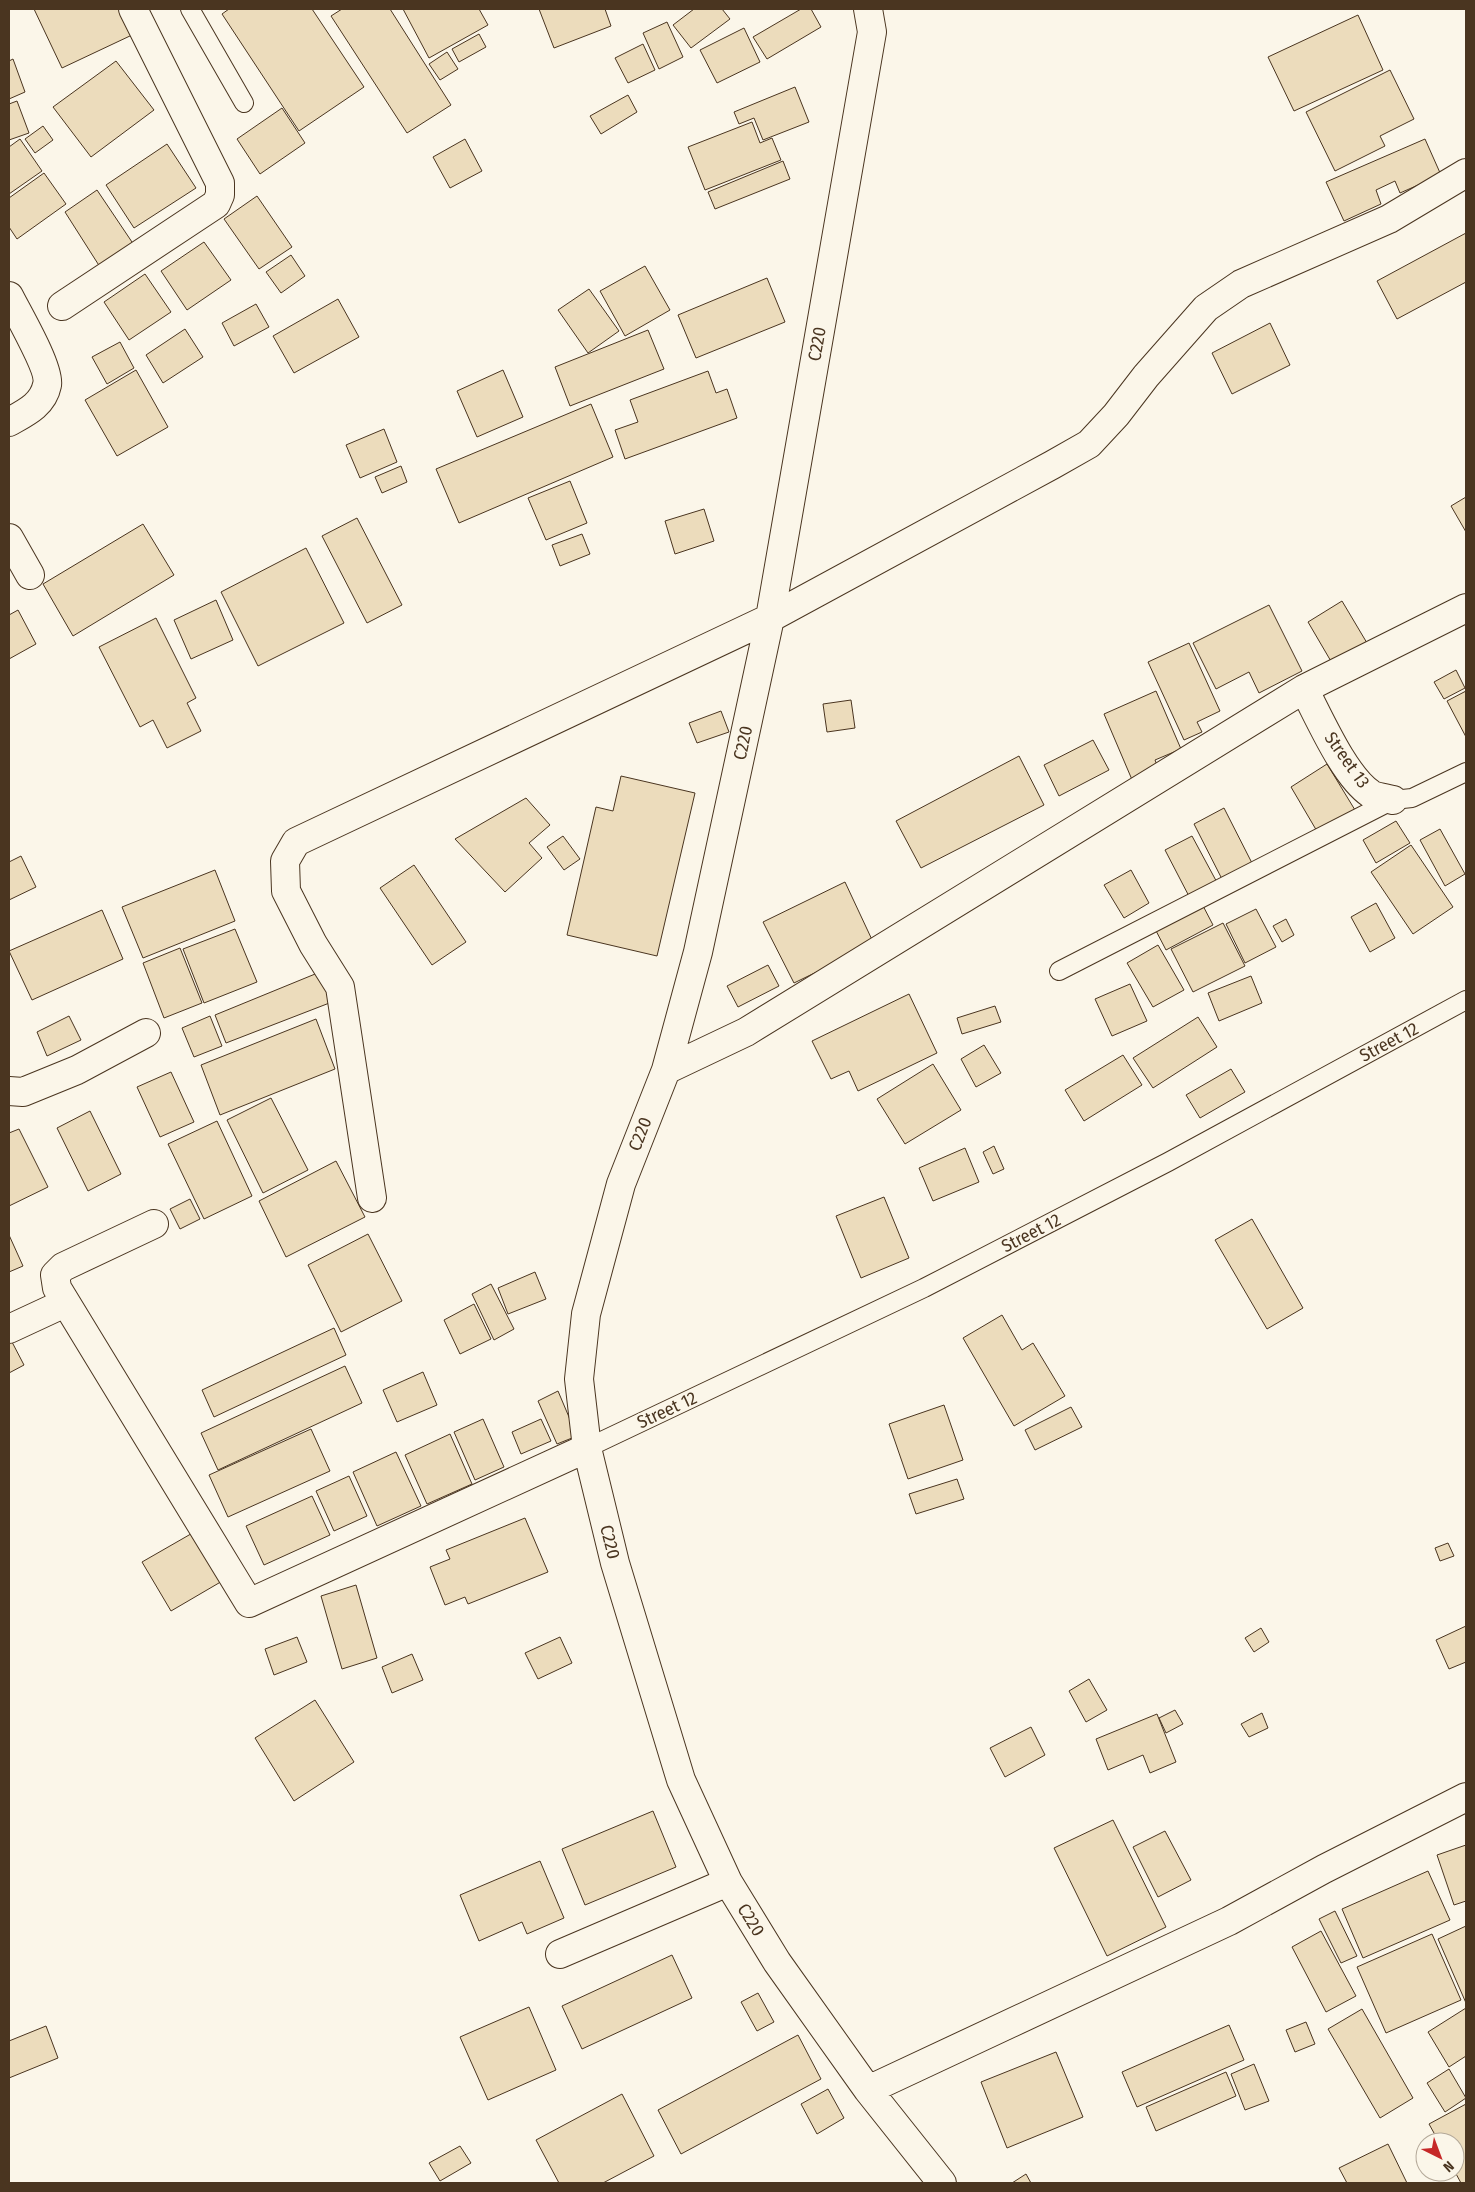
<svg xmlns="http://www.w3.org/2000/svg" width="1475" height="2192" viewBox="0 0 1475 2192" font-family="'Fira Sans Condensed',sans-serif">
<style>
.building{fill:#ecdcbc;stroke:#4a3520}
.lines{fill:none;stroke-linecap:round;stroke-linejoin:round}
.lane-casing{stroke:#4a3520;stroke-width:20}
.street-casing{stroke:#4a3520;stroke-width:30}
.lane{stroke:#fbf6e9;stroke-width:18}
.street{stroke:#fbf6e9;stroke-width:28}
.labels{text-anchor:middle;stroke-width:4;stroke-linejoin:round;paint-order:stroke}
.street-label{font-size:18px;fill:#4a3520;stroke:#fbf6e9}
</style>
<rect width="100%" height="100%" fill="#fbf6e9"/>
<path class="building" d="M34,9h86l12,26 -70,33z
M229,9h83l52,78 -65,44 -77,-117z
M342,9h48l61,96 -44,28 -76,-117z
M403,9h76l9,16 -59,33z
M539,9h66l6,17 -57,22z
M694,9h28l8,10 -39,29 -18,-23z
M801,9h10l10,18 -54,32 -14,-22z
M1358,15l25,55 -89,41 -26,-54z
M667,22l16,35 -24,12 -16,-36z
M744,28l16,34 -43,21 -17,-33z
M479,34l7,13 -27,15 -7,-13z
M643,44l12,26 -27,13 -13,-25z
M447,52l11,17 -18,11 -11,-16z
M13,59l12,33 -16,7v-38z
M116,61l38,49 -63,47 -38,-50z
M1390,70l24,49 -34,17 5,10 -50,25 -29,-59z
M795,87l14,35 -46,18 -9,-22 -15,6 -5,-12z
M628,95l9,17 -36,22 -11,-18z
M17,101l12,32 -20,7v-36z
M282,108l23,35 -45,31 -23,-35z
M752,122l8,21 12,-5 9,22 -76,30 -17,-43z
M43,126l10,14 -18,13 -10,-14z
M20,139l22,32 -33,23v-47z
M465,139l17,32 -32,17 -17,-31z
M1425,139l16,36 -41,18 -5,-12 -19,9 5,14 -37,17 -18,-39z
M167,144l29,44 -62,40 -28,-43z
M783,161l7,18 -75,30 -7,-17z
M44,173l22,31 -49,35 -8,-12v-29z
M97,190l37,55 -34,22 -35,-55z
M257,196l35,51 -33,22 -35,-50z
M1466,233v49l-69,37 -20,-38z
M204,242l27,38 -44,30 -26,-39z
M291,255l14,21 -24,17 -15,-21z
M645,266l25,44 -45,26 -25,-45z
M145,274l26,38 -42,28 -25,-38z
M767,278l18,44 -89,36 -18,-43z
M589,289l30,42 -31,22 -30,-43z
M338,299l21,38 -65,36 -21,-37z
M256,304l13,23 -35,19 -12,-23z
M1270,323l20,42 -58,29 -20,-41z
M185,329l18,28 -40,26 -17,-28z
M648,330l16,39 -94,37 -15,-39z
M120,342l14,26 -27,16 -15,-27z
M136,370l32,57 -51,29 -32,-56z
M503,370l20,47 -46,20 -20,-46z
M708,371l8,22 11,-4 10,29 -112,41 -10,-29 23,-8 -8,-22z
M591,404l22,53 -154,66 -23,-54z
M384,429l13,33 -37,16 -14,-33z
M401,466l6,16 -25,11 -7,-16z
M570,481l17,42 -41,17 -18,-42z
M1466,497v35l-15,-26z
M704,509l10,32 -39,13 -10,-33z
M357,518l45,87 -35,18 -45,-87z
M143,524l31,51 -101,61 -30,-52z
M582,534l8,20 -30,12 -8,-21z
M306,548l38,75 -86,43 -37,-74z
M216,600l17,40 -42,19 -17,-39z
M1342,601l25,42 -35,20 -24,-41z
M1269,605l33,66 -43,22 -10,-21 -33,17 -23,-46z
M18,610l18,34 -27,15v-44z
M156,618l40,80 -9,5 14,28 -34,17 -14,-28 -13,7 -41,-80z
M1189,643l31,68 -23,11 5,10 -18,8 -36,-78z
M1456,670l9,18 -21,11 -10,-17z
M1156,691l25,58 -26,11 4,10 -26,12 -29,-68z
M1466,691v46l-19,-36z
M851,700l4,28 -28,4 -4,-28z
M721,711l8,21 -32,11 -8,-20z
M1093,740l16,30 -50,26 -15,-31z
M1019,756l25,49 -123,63 -25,-47z
M1327,764l28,46 -37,23 -27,-46z
M621,776l74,17 -38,163 -90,-21 29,-128 17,4z
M526,798l24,27 -21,18 13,15 -37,34 -50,-53z
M1224,808l31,61 -30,16 -31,-61z
M1396,821l14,22 -34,20 -13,-23z
M1440,829l25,45 -20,12 -25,-46z
M563,836l17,23 -16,11 -17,-23z
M1192,836l28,52 -28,14 -27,-52z
M1411,845l42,62 -40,27 -42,-62z
M21,856l15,31 -27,13v-38z
M414,865l52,77 -34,23 -52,-77z
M215,870l20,51 -92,37 -21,-51z
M1131,870l18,33 -25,15 -20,-33z
M845,882l29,62 -80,39 -31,-61z
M1200,900l13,25 -47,25 -13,-25z
M1376,903l19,35 -25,14 -19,-35z
M1256,909l20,38 -31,16 -19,-39z
M102,910l21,49 -91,41 -23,-49z
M1286,919l8,16 -12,7 -9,-16z
M1223,923l22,43 -52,26 -22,-43z
M235,929l22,53 -53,21 -21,-54z
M1158,945l26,45 -31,17 -26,-44z
M180,948l22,55 -38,15 -21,-55z
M768,965l11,21 -41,21 -11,-21z
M320,972l12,30 -106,41 -11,-28z
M1251,976l11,27 -43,18 -11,-28z
M1130,984l17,37 -35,15 -17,-37z
M909,994l28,59 -79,38 -9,-20 -18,8 -19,-38z
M995,1006l6,16 -39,12 -5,-16z
M69,1016l12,24 -34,16 -10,-24z
M210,1016l12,30 -28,11 -12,-29z
M1198,1017l19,30 -64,41 -20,-30z
M316,1019l19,50 -115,46 -19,-50z
M984,1045l17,28 -25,14 -15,-28z
M1123,1055l19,30 -58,36 -19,-31z
M933,1064l28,46 -56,34 -28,-45z
M1231,1069l14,23 -45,26 -14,-23z
M171,1072l23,50 -34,15 -23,-50z
M271,1098l37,72 -45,23 -36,-73z
M90,1111l31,63 -33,17 -31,-63z
M217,1121l35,75 -48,23 -36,-75z
M19,1129l29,58 -39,19v-73z
M994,1146l10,23 -11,5 -10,-22z
M965,1148l14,34 -46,19 -14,-33z
M336,1161l29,56 -79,40 -27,-56z
M884,1197l25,61 -48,20 -25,-62z
M190,1199l10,20 -20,10 -10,-20z
M1252,1219l51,89 -36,21 -52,-89z
M368,1234l34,67 -61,31 -33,-67z
M9,1235l14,31 -14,6z
M535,1272l11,27 -38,15 -10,-26z
M491,1284l23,45 -20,11 -22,-46z
M474,1304l17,35 -31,15 -16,-34z
M1002,1315l20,35 11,-7 32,53 -51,30 -51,-88z
M334,1328l12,27 -132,62 -12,-27z
M12,1342l12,23 -15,8v-30z
M345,1366l17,37 -144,67 -17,-37z
M423,1372l14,33 -40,17 -14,-32z
M558,1391l19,45 -20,8 -19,-43z
M944,1405l19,55 -55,19 -19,-55z
M1071,1407l11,20 -47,23 -10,-20z
M483,1419l21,48 -29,13 -21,-48z
M541,1419l10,22 -30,13 -9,-22z
M311,1429l19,42 -102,46 -19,-42z
M450,1434l22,50 -45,20 -22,-49z
M396,1452l25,54 -44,20 -24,-54z
M349,1476l18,40 -33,15 -18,-40z
M957,1479l7,20 -48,15 -7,-20z
M312,1496l18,39 -66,30 -18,-39z
M525,1518l23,54 -80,32 -3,-7 -20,8 -15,-38 20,-8 -4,-9z
M196,1531l28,49 -53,31 -29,-49z
M1448,1543l6,13 -14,5 -5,-13z
M356,1585l21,73 -35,11 -21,-73z
M1466,1626v36l-17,7 -13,-29z
M1261,1628l8,14 -15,10 -9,-14z
M297,1637l10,25 -33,13 -9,-26z
M560,1637l12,26 -34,16 -13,-26z
M412,1654l11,26 -31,13 -10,-26z
M1089,1679l18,31 -21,12 -17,-31z
M315,1700l39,62 -60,39 -39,-63z
M1175,1710l8,14 -17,9 -7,-15z
M1262,1713l6,15 -19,9 -8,-13z
M1157,1714l19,48 -26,11 -7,-18 -35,15 -12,-31z
M1031,1727l14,28 -40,22 -15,-29z
M653,1811l23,56 -91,38 -23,-56z
M1113,1820l53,107 -59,29 -53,-108z
M1165,1831l26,49 -33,17 -25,-50z
M1466,1845v56l-12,4 -17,-50z
M540,1861l24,57 -37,16 -5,-12 -43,19 -19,-46z
M1428,1871l22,49 -87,38 -21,-49z
M1335,1911l22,45 -16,7 -22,-44z
M1466,1926v77l-28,-64z
M1321,1931l35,65 -30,16 -34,-65z
M1432,1934l29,66 -75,33 -29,-66z
M672,1955l20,43 -110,51 -20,-43z
M758,1993l16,29 -17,9 -16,-29z
M529,2007l27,63 -68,30 -28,-63z
M1466,2008v48l-17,11 -21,-35z
M1362,2009l51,89 -33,20 -52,-89z
M1306,2022l9,22 -20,8 -9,-22z
M1229,2025l15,35 -107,47 -15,-35z
M46,2026l12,32 -49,20v-37z
M798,2035l23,44 -140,75 -23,-44z
M1056,2052l27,65 -76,31 -26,-66z
M1254,2064l15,37 -24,9 -14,-36z
M1449,2069l17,29 -21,14 -18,-29z
M1226,2072l10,24 -80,35 -10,-24z
M828,2089l16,29 -27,16 -16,-30z
M622,2094l32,62 -51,27h-44l-23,-43z
M1466,2104v79h-5l-6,-11v-30h-16l-10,-18z
M1388,2144l19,39h-60l-8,-15z
M460,2146l11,17 -31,18 -11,-18z
M1026,2174l5,9h-19z"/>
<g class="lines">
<defs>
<path id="lane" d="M190,9l54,94
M1059,971l334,-171 19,-2 54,-26
M587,1448l337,-160 244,-126 298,-162"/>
<path id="street" d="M868,9l4,23 -102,586 -72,334 -32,118 -45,114 -35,130 -7,65 8,69 28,115 66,217 47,102 49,80 91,128 74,93
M9,296c8,16 42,74 38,89 -4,20 -22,28 -38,37
M62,306l154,-102 4,-9v-12l-87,-174
M9,538l21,37
M1304,689c15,28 40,87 67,105 5,3 15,4 22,6
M666,1070l80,-38 558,-343 162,-81
M9,1091l14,1 54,-22 69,-37
M372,1198l-32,-211 -27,-43 -27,-53 -1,-30 11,-19 474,-224 282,-153 37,-21 27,-29 30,-39 60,-68 35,-24 148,-65 77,-46
M154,1224l-91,43 -8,8 2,13 192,315 338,-155
M9,1329l56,-26
M560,1954l168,-72
M868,2090l361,-169 95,-52 142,-72"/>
</defs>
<use href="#lane" class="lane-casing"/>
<use href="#street" class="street-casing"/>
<use href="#lane" class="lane"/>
<use href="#street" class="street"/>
</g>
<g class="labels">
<g class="street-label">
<text transform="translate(817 344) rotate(-80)" y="6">C220</text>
<text transform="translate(743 743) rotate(-78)" y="6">C220</text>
<text transform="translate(1347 760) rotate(55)" y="6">Street 13</text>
<text transform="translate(1389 1042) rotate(-28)" y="6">Street 12</text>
<text transform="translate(640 1134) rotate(-69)" y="6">C220</text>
<text transform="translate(1031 1233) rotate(-27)" y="6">Street 12</text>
<text transform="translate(667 1410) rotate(-25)" y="6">Street 12</text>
<text transform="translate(610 1542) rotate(76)" y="6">C220</text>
<text transform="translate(751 1920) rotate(58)" y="6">C220</text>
</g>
</g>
<rect width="1475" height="2192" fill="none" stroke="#4a3520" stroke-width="20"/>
<g transform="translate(1440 2157) rotate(138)"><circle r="24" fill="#fbf6e9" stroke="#b4a999"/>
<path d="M0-4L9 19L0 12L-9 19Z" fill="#c62828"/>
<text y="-8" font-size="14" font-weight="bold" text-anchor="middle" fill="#4a3520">N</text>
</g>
</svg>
